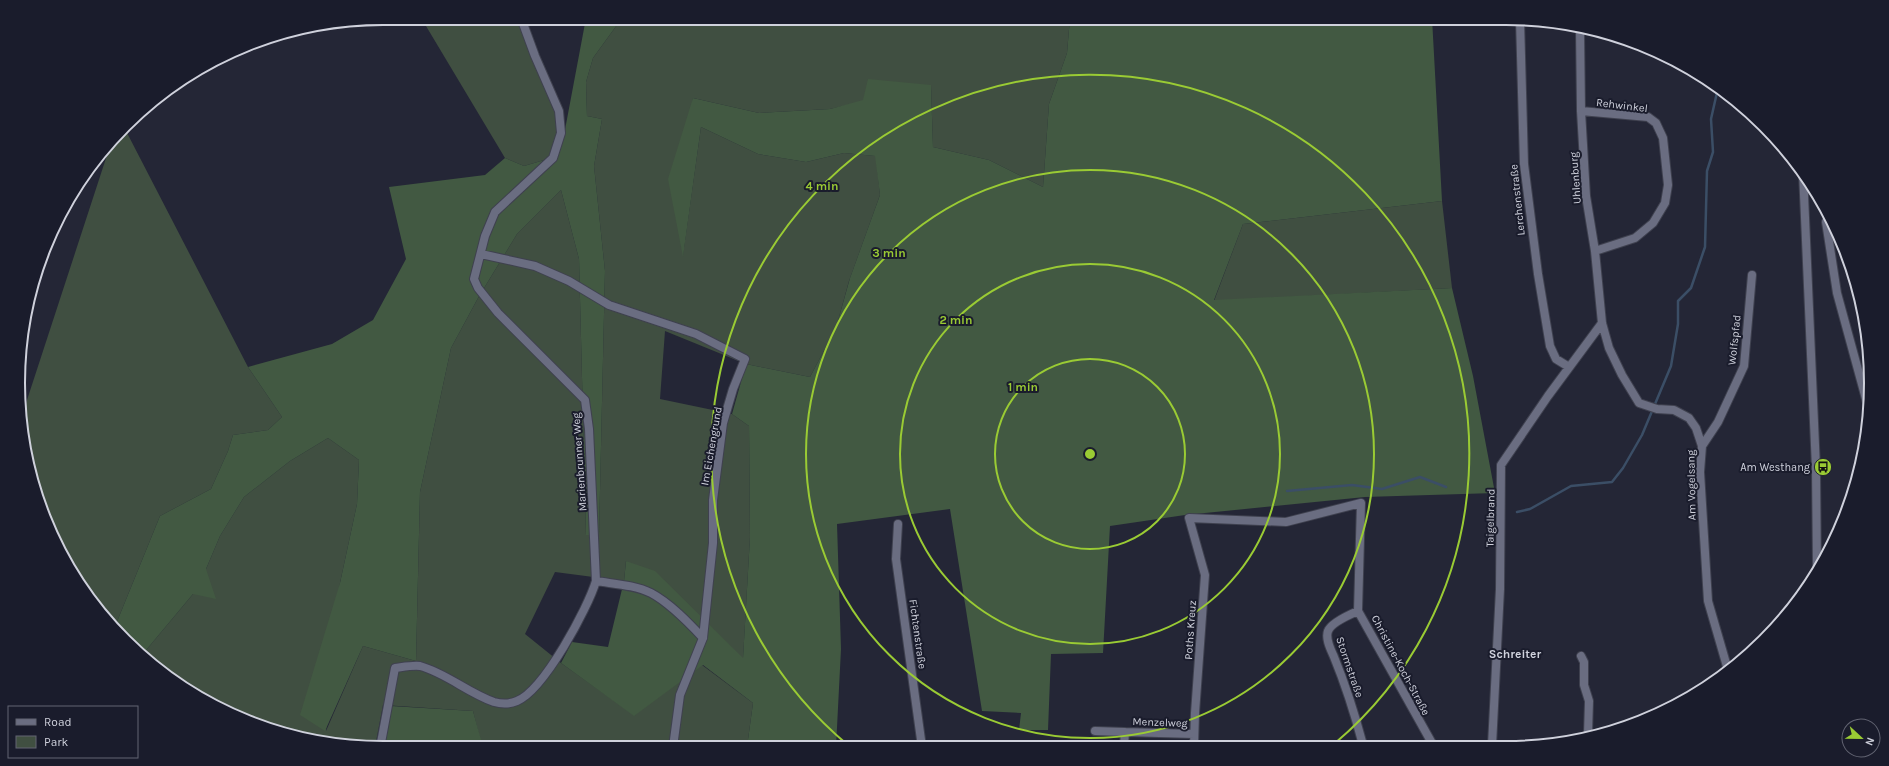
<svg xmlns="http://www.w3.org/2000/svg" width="1889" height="766" viewBox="0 0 1889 766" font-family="Karla,sans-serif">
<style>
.green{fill:#404f41}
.forest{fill:#425942}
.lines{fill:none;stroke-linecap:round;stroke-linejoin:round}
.stream{stroke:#3b4e66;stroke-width:2.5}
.minor-casing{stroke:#3f414f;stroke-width:10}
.minor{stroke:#6a6d81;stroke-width:8}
.ring{fill:none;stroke:#9acb34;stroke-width:2}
.labels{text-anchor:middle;stroke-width:4;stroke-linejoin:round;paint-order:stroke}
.street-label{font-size:11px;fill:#cfd1dc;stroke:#1a1c2c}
.poi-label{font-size:11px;fill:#cfd1dc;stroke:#1a1c2c;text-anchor:end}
.neighbourhood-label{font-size:12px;font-weight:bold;fill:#cfd1dc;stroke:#1a1c2c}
.rim{fill:none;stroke:#cfd1dc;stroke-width:2}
.centre{fill:#9acb34;stroke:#1a1c2c;stroke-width:2}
.ring-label{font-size:12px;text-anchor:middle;font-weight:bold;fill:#9acb34;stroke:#1a1c2c;stroke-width:4;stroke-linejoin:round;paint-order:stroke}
</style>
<rect width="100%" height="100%" fill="#242636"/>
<path class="green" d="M435,18h83l37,93 3,21 -7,26 -27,8 -19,-8 -79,-132z
M622,18h448l-3,35 -18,51 -6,83 -54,-27 -56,-13 -2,-61 -101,23 -71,4 -66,-15 -10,157 18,-128 57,27 48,8 38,-9 32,3 4,39 -31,86 -13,47 -26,49 -64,-13 -81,-33 -5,68 72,15 17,12 1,111 -7,122 -33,-32 -84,-66 -2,20 -69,-9 -30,62 36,29 73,52 68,-50 51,38 -6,44 -317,1v-4l52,3 -9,-36 -90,-6 -8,42 -109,-18 -105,-57 -19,-17 51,-61 13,-25 14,-33 24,-39 46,-36 38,-23 31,22 -2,44 -17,79 -14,148 37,-85 53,15 4,-169 31,-144 27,-50 39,-64 44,-44 18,69 7,275h13l6,-263 -11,-105 8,-47 -15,-3 -1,-34 7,-24z
M125,129l123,238 34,50 -14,13 -35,5 -5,16 -17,38 -51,27 -46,113 -47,-63 -42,-112 -1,-37 3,-17 82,-251z
M1442,201l10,87 -238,13 29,-77z"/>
<path class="forest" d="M586,18h36l-29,40 -7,24 1,34 15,3 -8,47 11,105 -6,264h-13l-7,-276 -18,-69 -44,44 -39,64 -27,50 -31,144 -4,169 -53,-15 -38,85 -25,-16 40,-132 17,-79 2,-44 -31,-22 -38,23 -46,36 -24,39 -14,33 10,30 -23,-5 -51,61 -28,-26 46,-113 51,-27 17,-38 5,-16 35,-5 14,-13 -34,-50 84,-23 41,-24 33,-61 -17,-72 96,-12 20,-17 19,8 27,-8 13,-23z
M1070,18h362l10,183 -199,23 -29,76 238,-12 21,88 22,117 -130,4 -180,18 -75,11 -7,127 -52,1 -3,76h-29l2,-17 -39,-2 -32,-202 -113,15 4,125 -5,98h-89l6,-44 -50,-38 -69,51 -73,-53 11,-21 36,5 16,-66 2,-20 29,10 88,87 7,-121 -1,-111 -17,-12 14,-50 64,13 26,-49 14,-50 30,-83 -5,-39 -31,-3 -38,9 -48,-8 -57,-27 -18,130 -15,-78 25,-81 66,15 71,-4 33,-9 5,-21 63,6 2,62 56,13 54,27 6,-83 18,-51z
M391,706l82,5 10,36 -98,-5z"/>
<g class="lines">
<path class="stream" d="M1287,491l65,-6 30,4 38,-12 26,10
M1517,512l13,-3 41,-23 41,-4 11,-14 19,-33 29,-69 7,-42v-23l13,-13 14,-41 2,-76 6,-19 -2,-33 7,-31"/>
<defs>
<path id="minor" d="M1520,20l4,144 14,110 12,72 6,13 13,8
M1580,30l1,81 5,85 9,55 7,72 7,25 13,27 17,28 18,6 17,1 15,8 7,10 6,18 -2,26 8,129 20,69
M1581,111l67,6 8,6 7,15 5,47 -3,18 -12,20 -18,15 -40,13
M1803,172l13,296 1,102
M1833,222h-7l11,71 32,117
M481,254l54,12 34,15 40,24 87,29 49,25 -12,30 -10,34 -10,77v43l-10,95 -23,57 -7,52
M1702,446l16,-24 26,-56 8,-91
M898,524l-2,35 26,188
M596,581c18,3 39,4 55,12 19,10 38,30 52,45
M1358,611c-7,3 -27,12 -30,20 -3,8 3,19 6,26 12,29 21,58 29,88
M1581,656l3,6v23l5,16 -1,33
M1095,731l30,1
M1492,745l8,-156 1,-124 47,-69 54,-73
M1124,746l1,-14 69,2
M1194,746l1,-33 10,-138 -16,-57 97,4 75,-19 -3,108 75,134
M380,748l15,-80c8,-1 18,-3 25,-2 26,7 48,27 74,36 7,2 16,2 23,-1 27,-11 71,-93 79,-120l-7,-152 -4,-29 -87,-87 -20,-25 -4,-9 11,-43 10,-24 58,-54 8,-25 -2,-22 -24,-55 -14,-38"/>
</defs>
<use href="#minor" class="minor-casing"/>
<use href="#minor" class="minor"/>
</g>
<g class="ring">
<circle cx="1090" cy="454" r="95"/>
<circle cx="1090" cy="454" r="190"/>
<circle cx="1090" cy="454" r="284"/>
<path d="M849 746A379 379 0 1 1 1334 744"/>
</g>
<defs>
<symbol id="bus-disc" viewBox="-11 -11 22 22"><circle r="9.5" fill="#9acb34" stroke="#1a1c2c"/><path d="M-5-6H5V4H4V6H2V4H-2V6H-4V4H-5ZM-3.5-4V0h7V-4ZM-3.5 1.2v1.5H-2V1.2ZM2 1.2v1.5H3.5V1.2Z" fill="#111"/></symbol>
</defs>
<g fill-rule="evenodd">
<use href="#bus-disc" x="1813" y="457" width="20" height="20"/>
</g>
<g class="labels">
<g class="street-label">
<text transform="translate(1622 105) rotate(7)" y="4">Rehwinkel</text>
<text transform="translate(1575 178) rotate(-94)" y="4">Uhlenburg</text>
<text transform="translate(1517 200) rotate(-96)" y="4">Lerchenstraße</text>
<text transform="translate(1734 340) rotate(-84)" y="4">Wolfspfad</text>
<text transform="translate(711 446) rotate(-80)" y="4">Im Eichengrund</text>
<text transform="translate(579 462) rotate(-94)" y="4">Marienbrunner Weg</text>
<text transform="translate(1691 485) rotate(-91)" y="4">Am Vogelsang</text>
<text transform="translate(1490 518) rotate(-89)" y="4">Taigelbrand</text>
<text transform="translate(1190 630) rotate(-86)" y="4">Poths Kreuz</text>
<text transform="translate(918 634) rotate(82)" y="4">Fichtenstraße</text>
<text transform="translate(1401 665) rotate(62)" y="4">Christine-Koch-Straße</text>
<text transform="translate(1350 667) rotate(71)" y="4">Stormstraße</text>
<text transform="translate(1160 722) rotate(2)" y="4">Menzelweg</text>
</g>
<g class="poi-label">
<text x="1810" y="471">Am Westhang</text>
</g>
<g class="neighbourhood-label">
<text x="1515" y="658">Schreiter</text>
</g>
</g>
<path d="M0 0H1889V766H0ZM383 25H1506A358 358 0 0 1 1864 383V383A358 358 0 0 1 1506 741H383A358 358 0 0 1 25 383V383A358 358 0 0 1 383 25Z" fill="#1a1c2c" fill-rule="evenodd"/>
<path class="rim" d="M383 25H1506A358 358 0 0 1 1864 383V383A358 358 0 0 1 1506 741H383A358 358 0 0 1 25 383V383A358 358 0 0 1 383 25Z"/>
<circle cx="1090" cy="454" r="6" class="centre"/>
<g class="ring-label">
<text x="822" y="190">4 min</text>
<text x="889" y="257">3 min</text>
<text x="956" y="324">2 min</text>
<text x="1023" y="391">1 min</text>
</g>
<rect x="8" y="706" width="130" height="52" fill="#1a1c2c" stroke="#626472"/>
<rect x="16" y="719" width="20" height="6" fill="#6a6d81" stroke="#626472"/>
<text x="44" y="726" font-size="12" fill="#cfd1dc">Road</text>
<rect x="16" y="736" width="20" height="12" fill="#404f41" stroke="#626472"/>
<text x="44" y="746" font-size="12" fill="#cfd1dc">Park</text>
<g transform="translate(1861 738) rotate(112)"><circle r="19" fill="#1a1c2c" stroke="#626472"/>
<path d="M0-3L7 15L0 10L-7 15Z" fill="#9acb34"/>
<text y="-6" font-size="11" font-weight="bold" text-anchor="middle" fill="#cfd1dc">N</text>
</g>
</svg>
